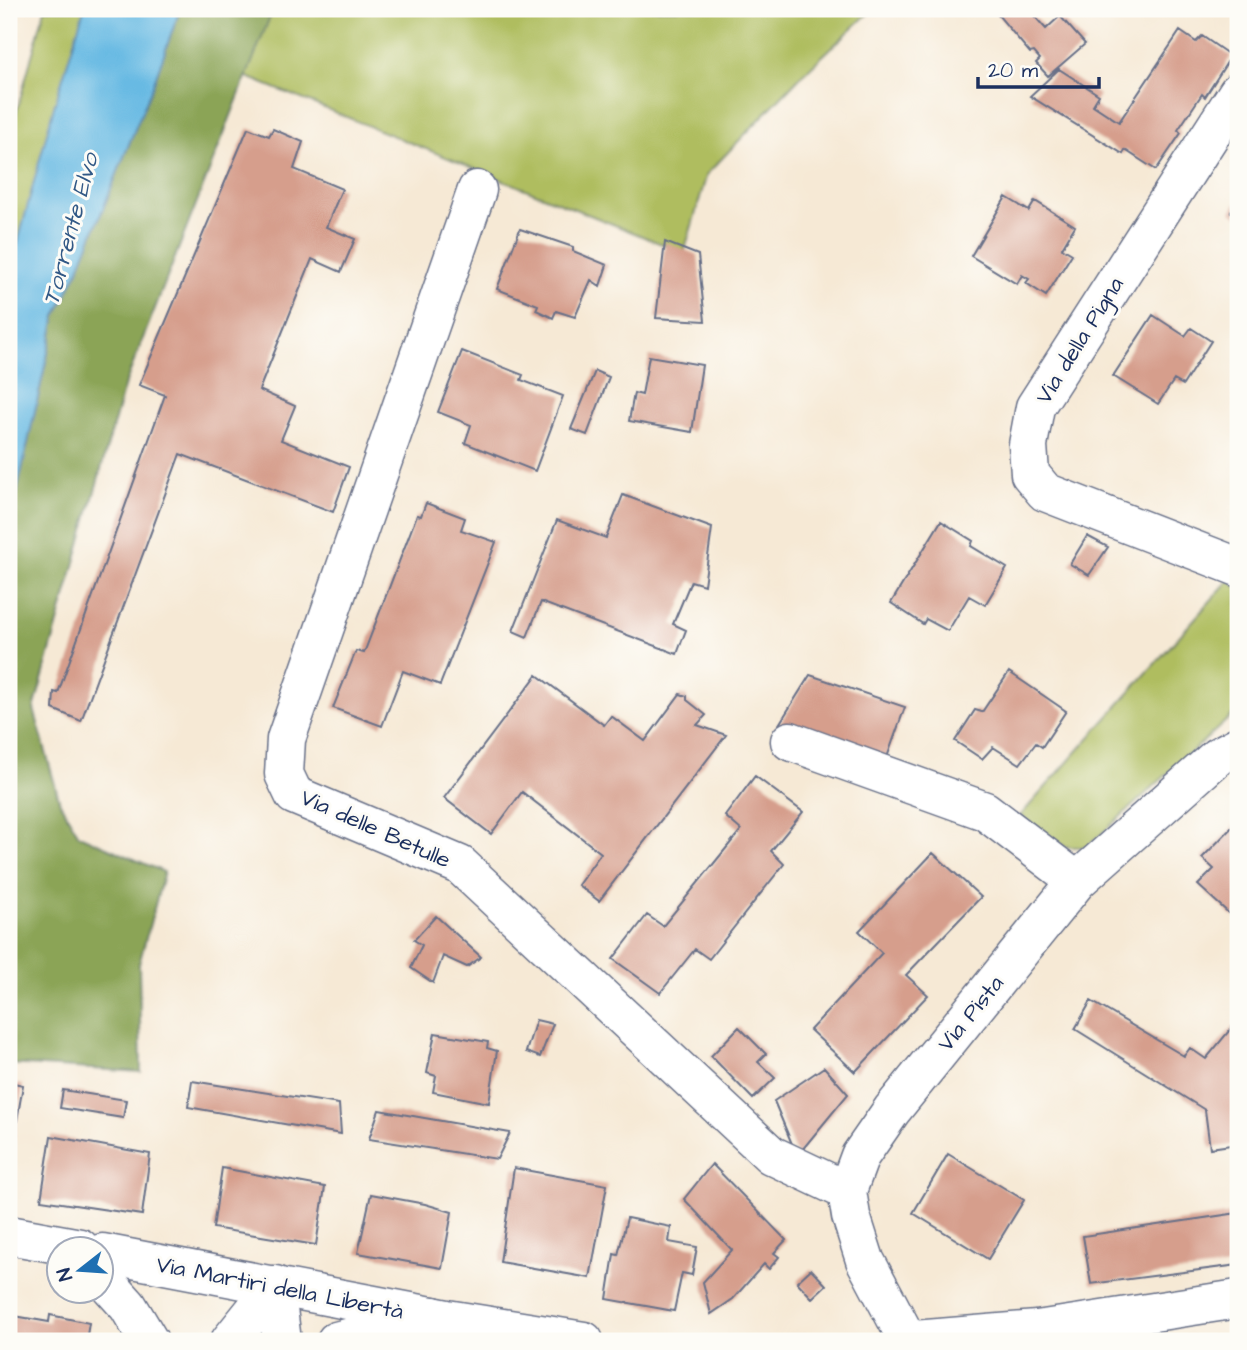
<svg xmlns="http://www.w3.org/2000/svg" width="1247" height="1350" viewBox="0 0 1247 1350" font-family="'Architects Daughter',sans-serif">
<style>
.industrial{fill:#d2bdc7}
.green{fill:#afbd5f;stroke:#65765e;stroke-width:2}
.forest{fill:#8ba456;stroke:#536a5a;stroke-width:2}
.water{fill:#68bae3;stroke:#4274a0;stroke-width:2}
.building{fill:#d69e8c}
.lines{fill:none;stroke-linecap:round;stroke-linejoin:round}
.minor-casing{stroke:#687088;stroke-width:41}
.tertiary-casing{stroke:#687088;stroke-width:41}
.secondary-casing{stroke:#687088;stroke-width:41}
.minor{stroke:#fff;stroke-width:38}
.tertiary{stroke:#fff;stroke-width:38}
.secondary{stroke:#fff;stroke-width:38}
.labels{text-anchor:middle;stroke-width:6;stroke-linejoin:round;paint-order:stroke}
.street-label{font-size:23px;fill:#1b2f5e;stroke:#fdfcf7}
.water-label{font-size:24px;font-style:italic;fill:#325986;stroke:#fdfcf7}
</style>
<rect width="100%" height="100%" fill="#fdfcf7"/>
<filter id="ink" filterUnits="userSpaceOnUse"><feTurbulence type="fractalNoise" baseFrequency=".0143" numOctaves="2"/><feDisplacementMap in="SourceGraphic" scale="14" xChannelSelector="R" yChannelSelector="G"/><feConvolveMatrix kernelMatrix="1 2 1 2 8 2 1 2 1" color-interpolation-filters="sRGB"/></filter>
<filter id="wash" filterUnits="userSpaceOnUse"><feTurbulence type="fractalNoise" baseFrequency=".00686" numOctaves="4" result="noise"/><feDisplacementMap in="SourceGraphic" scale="28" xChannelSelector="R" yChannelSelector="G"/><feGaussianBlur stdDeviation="1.57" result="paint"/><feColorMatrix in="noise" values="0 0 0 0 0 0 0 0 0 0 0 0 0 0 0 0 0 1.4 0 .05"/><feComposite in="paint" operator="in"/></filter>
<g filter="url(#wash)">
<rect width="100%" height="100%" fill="#f6e9d5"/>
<path class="industrial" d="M9,9h10l-10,49z"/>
<path class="green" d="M45,9h828l-74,69 -92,96 -23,79 -474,-191 -201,708v-631z
M1229,580l9,8v122l-151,137h-22l-45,-31z"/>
<path class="forest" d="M180,9h93l-149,378 -90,322 26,94 19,32 85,37 -25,92 2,108 -132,-8v-536l47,-212 21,-43 77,-191z"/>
<path class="water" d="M84,9h96l-26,73 -77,191 -21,43 -47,212v-252l44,-166z"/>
<g id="blocks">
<path class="building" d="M993,9h35l18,20 14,-13 25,28 -37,32 -12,-13 4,-4 -6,-7 -4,1z
M1180,31l16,11 6,-6 29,20 -26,41 -3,-3 -24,36 3,3 -25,37 -31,-20 -2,4 -93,-58 29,-27 40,26 -6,10 26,17z
M248,128l21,8 4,-7 30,13 -9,27 48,20 -16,38 29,12 -14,33 -29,-13 -53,131 36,16 -14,34 68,27 -16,45 -153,-58 -99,267 -28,-12 1,-17 4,1 107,-298 -26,-10z
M1006,197l23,14 6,-10 40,25 -13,22 10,6 -26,42 -20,-13 3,-4 -7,-4 -5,9 -46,-28z
M1238,200v17l-7,-5z
M520,229l53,18v4l34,14 -7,21 -9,-6 -16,37 -19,-6 -3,7 -17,-8 2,-5 -41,-16z
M665,242l33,13 7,66 -49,-3z
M1153,315l32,21 6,-8 20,13 -28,44 -9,-5 -16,24 -45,-28z
M462,351l61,24 -2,5 42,16 -28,75 -70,-28 6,-18 -33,-13z
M649,356l53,9 -10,67 -63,-11 5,-28 8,2z
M595,371l14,6 -22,58 -16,-6z
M623,495l89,33 -8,57 -13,-4 -18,43 13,6 -9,24 -136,-52 -14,35 -14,-6 44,-111 49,18z
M426,503l39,15 -4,12 35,12 -56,143 -37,-14 -21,55 -49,-18 23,-57 8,2 53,-138 4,1z
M941,521l32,20 -2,5 36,22 -22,37 -16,-9 -21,35 -22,-12 -3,5 -32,-21z
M1087,536l21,11 -19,28 -19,-11z
M1009,672l57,39 -24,36 -6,-4 -16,21 -27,-17 -11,12 -27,-18 20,-31 7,2z
M537,675l67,50 7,-9 34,25 35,-47 7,2v4l19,15 -9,10 29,10 -127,166 -21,-16 23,-32 -79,-61 -31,42 -47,-36z
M810,675l95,32 -20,56 -107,-37z
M755,776l48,36 -32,39 13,13 -75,95 -14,-10 -35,44 -47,-34 34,-44 16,11 78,-96 -16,-14z
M1238,821v91l-5,5 -35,-32 16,-16 -12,-11z
M933,853l48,44 -75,78 22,20 -73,77 -45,-42 72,-77 -23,-22z
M436,916l45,41 -14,10 -24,-11 -10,27 -22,-15 11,-23 -8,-5z
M1091,1001l93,55 6,-8 16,11 32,-39v124l-28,4 -5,-38 -130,-81z
M536,1020l17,4 -13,33 -14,-5z
M739,1027l27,27 -8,8 17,16 -22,21 -42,-43z
M435,1033l53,9 -1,6 10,3 -8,52 -56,-11 3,-16 -9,-3z
M824,1067l24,27 -51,62 -23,-55z
M192,1081l147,23 2,30 -153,-27z
M9,1082l14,3 -13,77h-1z
M63,1090l63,10 -3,18 -63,-10z
M379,1110l131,23 -13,26 -128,-20z
M51,1136l99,18 -8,61 -101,-15z
M948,1154l76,46 -36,59 -75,-46z
M712,1164l74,76 -12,13 5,4 -10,12 -5,-5 -31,35 -22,15 -8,-32 29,-32 -48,-51z
M222,1168l103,19 -9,58 -103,-17z
M514,1168l93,17 -17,93 -90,-16z
M371,1194l54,10 27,8 -10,56 -84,-15z
M1238,1213v52l-147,19 -8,-48z
M627,1218l44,9 -2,15 28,5 -5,28 -10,-2 -8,38 -67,-12 7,-45 4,1z
M811,1269l15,16 -14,13 -15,-16z
M9,1315l40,7 1,-7 39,8 -3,18h-77z"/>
</g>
</g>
<g filter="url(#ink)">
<use href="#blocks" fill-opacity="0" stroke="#687088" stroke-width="2"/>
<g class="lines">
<defs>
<path id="minor" d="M1238,92l-203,315 -7,38 2,29 15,18 193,75
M477,190l-191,549 -2,35 10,21 166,70 311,290 76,36
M790,741l195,70 92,70
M908,1341l-43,-81 -14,-44 -4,-25 13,-35 32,-46 185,-229 140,-124 21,-11"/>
<path id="tertiary" d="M102,1277l26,29 21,35
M275,1285l7,56
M230,1341l45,-56
M336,1341l97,-25"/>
<path id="secondary" d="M9,1235l71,13
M102,1253l345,66 137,22
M902,1341l135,-11 201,-31"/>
</defs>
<use href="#minor" class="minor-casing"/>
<use href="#tertiary" class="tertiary-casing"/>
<use href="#secondary" class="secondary-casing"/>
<use href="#minor" class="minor"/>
<use href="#tertiary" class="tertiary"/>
<use href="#secondary" class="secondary"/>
</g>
</g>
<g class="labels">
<g class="street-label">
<text transform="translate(1079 340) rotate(-58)" y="8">Via della Pigna</text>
<text transform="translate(376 828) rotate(24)" y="8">Via delle Betulle</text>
<text transform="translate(970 1013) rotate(-51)" y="8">Via Pista</text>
<text transform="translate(280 1287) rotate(11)" y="8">Via Martiri della Libertà</text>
</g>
<g class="water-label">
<text transform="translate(70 229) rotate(-75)" y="8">Torrente Elvo</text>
</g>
</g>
<rect width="1247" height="1350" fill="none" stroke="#fdfcf7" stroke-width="35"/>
<g transform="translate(80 1270) rotate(253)"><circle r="33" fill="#fdfcf7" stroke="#a3aaba" stroke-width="2"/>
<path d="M0-5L12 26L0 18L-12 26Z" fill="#1f6fb2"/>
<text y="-10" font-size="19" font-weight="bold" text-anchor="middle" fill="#1b2f5e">N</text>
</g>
<path d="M978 77v10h121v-10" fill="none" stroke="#1b2f5e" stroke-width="3.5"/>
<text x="988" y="77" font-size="21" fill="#1b2f5e" stroke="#fdfcf7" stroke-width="5" paint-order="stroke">20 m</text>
</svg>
